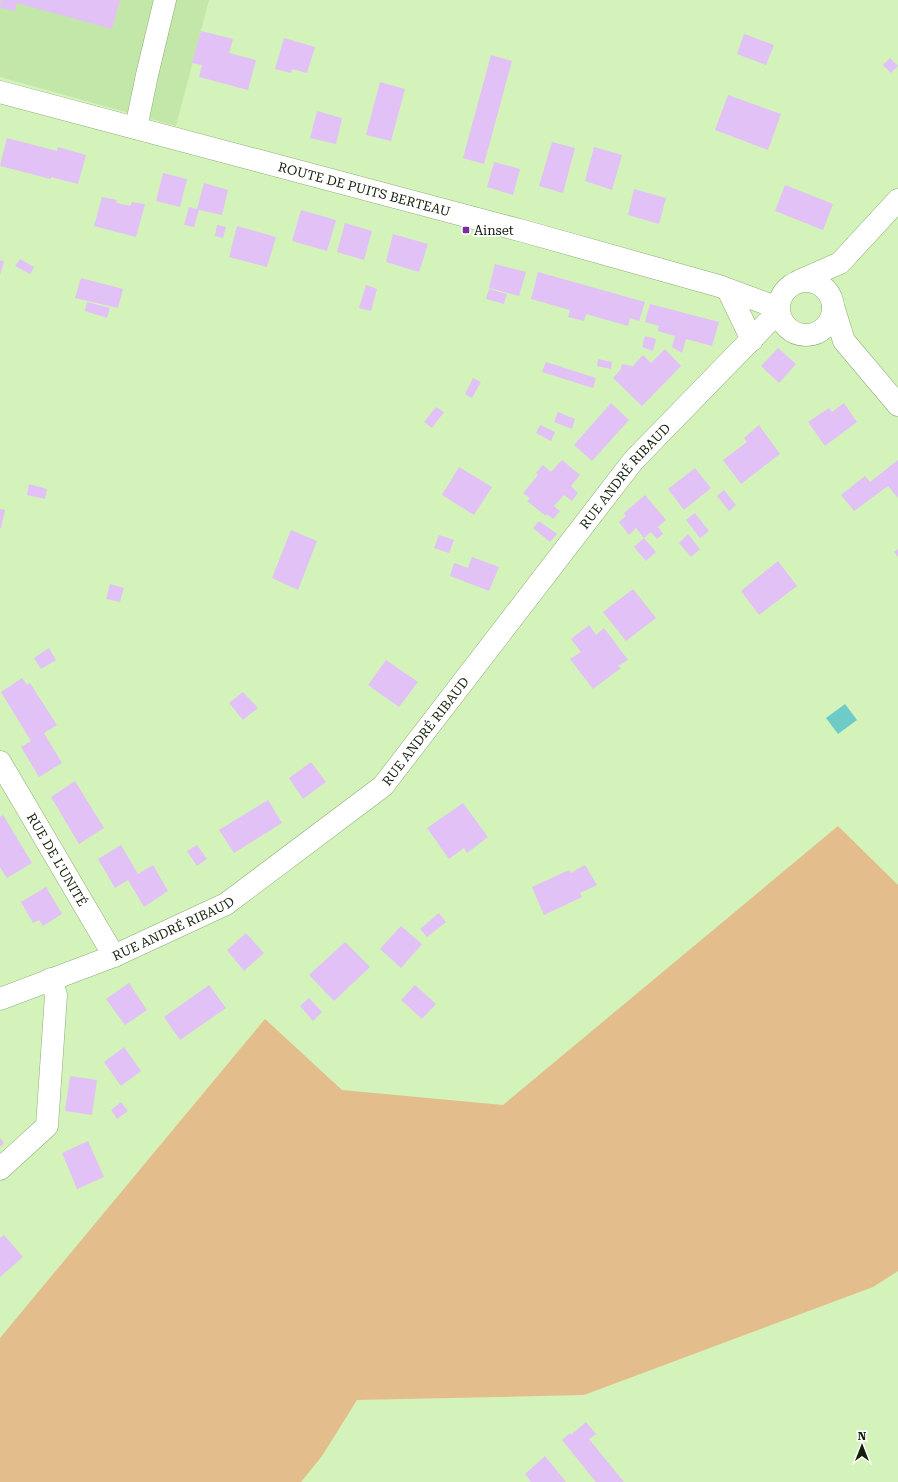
<svg xmlns="http://www.w3.org/2000/svg" width="898" height="1482" viewBox="0 0 898 1482" font-family="'Roboto Serif',serif">
<style>
.built{fill:#c3e7a9}
.green{fill:#e4bd8c}
.water{fill:#6ecbc7}
.building{fill:#e2c1f6}
.lines{fill:none;stroke-linecap:round;stroke-linejoin:round}
.minor-casing{stroke:#8eac78;stroke-width:23}
.minor{stroke:#fff;stroke-width:22}
.poi-dot{fill:#792c9e;stroke:#fff;stroke-width:1.5}
.labels{text-anchor:middle;stroke-width:3.5;stroke-linejoin:round;paint-order:stroke}
.street-label{font-size:13px;fill:#14200b;stroke:#fff}
.poi-label{font-size:13px;fill:#14200b;stroke:#fff;text-anchor:start}
</style>
<rect width="100%" height="100%" fill="#d3f3bb"/>
<path class="built" d="M0,0h209l-33,126 -176,-49z"/>
<path class="green" d="M838,826l60,59v386l-25,16 -289,108 -227,5 -35,56 -21,26h-301v-144l265,-319 77,71 161,15z"/>
<path class="water" d="M845,704l12,16 -19,14 -12,-16z"/>
<path class="building" d="M1,0h119l-8,29 -95,-26 -2,8 -15,-3z
M201,31l32,8 -4,14 27,7 -8,30 -49,-13 3,-12 -10,-2z
M744,34l30,11 -8,20 -29,-11z
M284,38l31,9 -8,26 -15,-4 -1,4 -16,-4z
M491,55l21,6 -28,103 -21,-6z
M890,58l8,8 -7,7 -8,-8z
M380,82l25,7 -14,52 -25,-6z
M728,95l53,19 -13,36 -53,-20z
M317,111l25,7 -6,26 -26,-6z
M7,138l50,13 1,-4 28,8 -8,29 -27,-7v2l-51,-13z
M552,142l23,6 -12,45 -24,-7z
M594,147l28,8 -10,35 -27,-9z
M494,162l26,7 -7,26 -26,-8z
M163,173l24,6 -7,28 -24,-6z
M204,183l24,7 -6,25 -23,-5 -5,17 -10,-2 5,-18 8,2z
M785,185l48,19 -10,26 -48,-19z
M634,189l32,9 -7,26 -31,-9z
M102,197l15,3 -1,3 14,3 2,-4 13,2 -9,33 -42,-11z
M301,210l35,10 -9,31 -35,-10z
M345,223l27,8 -8,29 -27,-8z
M217,225l9,2 -3,11 -8,-2z
M237,226l39,11 -9,30 -38,-10z
M393,234l35,10 -9,28 -33,-10z
M20,259l14,8 -4,7 -15,-8z
M0,260l4,1 -4,14z
M495,264l31,8 -7,24 -30,-8z
M538,272l107,30 -6,19 -9,-3 -2,8 -42,-12 -2,7 -16,-4 2,-7 -39,-11z
M81,278l42,11 -5,19 -43,-10z
M366,285l11,4 -6,22 -12,-3z
M489,289l18,5 -3,10 -18,-5z
M87,302l23,6 -3,10 -22,-7z
M650,304l69,18 -7,24 -26,-7 -4,14 -10,-6 3,-11 -17,-5 1,-5 -14,-4z
M645,336l11,3 -3,12 -11,-4z
M778,348l18,16 -17,19 -18,-17z
M665,349l16,17 -39,40 -29,-28 8,-9 1,-5 11,2 10,-11 8,8z
M598,359l14,3 -1,7 -14,-3z
M546,362l50,16 -3,10 -51,-16z
M473,378l8,4 -9,16 -7,-4z
M611,403l18,17 -37,41 -18,-16z
M844,403l13,19 -32,24 -17,-24 21,-14 3,4z
M436,407l8,5 -12,16 -8,-6z
M558,412l17,7 -3,10 -18,-7z
M540,425l15,7 -4,9 -15,-8z
M759,425l21,29 -39,30 -18,-24 24,-18 -3,-4z
M562,460l18,15 -9,11 7,7 -6,8 -8,-6 -10,11 6,5 -7,8 -6,-5 -1,2 -19,-15 3,-3 -7,-5 15,-18 -2,-2 7,-8 8,7z
M898,460v38l-10,-12 -34,25 -13,-16 24,-19 5,6z
M459,467l33,20 -18,28 -32,-20z
M695,468l16,20 -27,22 -16,-21z
M29,484l18,5 -2,10 -18,-4z
M724,490l12,15 -7,6 -12,-15z
M645,495l21,25 -8,7 5,7 -6,5 -6,-7 -7,6 12,14 -10,9 -12,-14 10,-9 -8,-10 -7,7 -10,-13 7,-6 -2,-3z
M0,509l5,1 -4,18h-1z
M695,513l14,18 -9,7 -14,-18z
M539,521l18,13 -7,8 -17,-14z
M291,530l26,11 -19,49 -26,-12z
M688,534l12,15 -9,8 -12,-14z
M439,535l15,5 -5,13 -15,-5z
M898,549v8l-4,-5z
M472,557l27,10 -10,24 -39,-15 4,-13 14,5z
M778,561l19,25 -38,29 -18,-24z
M110,584l14,4 -4,14 -14,-3z
M633,589l23,29 -30,23 -23,-29z
M589,625l7,10 8,-7 24,32 -10,6 3,2 -28,21 -23,-30 11,-7 -10,-13z
M49,648l7,12 -15,9 -7,-11z
M386,660l32,22 -19,25 -31,-22z
M22,678l5,7 3,-2 27,42 -13,8 18,30 -23,14 -18,-30 10,-6 -30,-49z
M243,692l15,16 -15,12 -14,-17z
M311,762l15,20 -23,17 -14,-21z
M75,781l29,47 -25,16 -28,-47z
M268,800l14,23 -48,30 -15,-23z
M463,803l25,34 -21,16 -3,-5 -15,11 -22,-31z
M3,815l29,48 -25,15 -7,-11v-50z
M121,845l17,29 15,-9 15,26 -24,16 -16,-27 -13,8 -17,-29z
M197,845l10,14 -10,7 -10,-15z
M585,865l12,20 -17,8 2,4 -38,18 -12,-28 37,-17 2,3z
M46,887l16,27 -19,12 -4,-6 -6,3 -12,-21z
M439,913l7,9 -19,15 -7,-8z
M401,926l21,18 -21,24 -21,-19z
M246,933l18,20 -20,18 -17,-21z
M345,942l25,25 -36,34 -25,-26z
M129,983l18,27 -22,15 -19,-26z
M209,985l17,23 -46,32 -16,-23z
M415,985l21,19 -14,15 -21,-19z
M309,998l13,14 -9,9 -13,-15z
M124,1047l17,24 -20,15 -17,-24z
M70,1076l27,4 -5,35 -27,-4z
M121,1102l7,9 -11,8 -6,-9z
M0,1138l4,5 -4,4z
M88,1141l16,36 -27,12 -15,-36z
M4,1235l19,22 -23,20v-39z
M586,1422l10,12 -7,5 35,43h-28l-34,-42 8,-7 1,2z
M545,1456l21,26h-35l-6,-8z"/>
<g class="lines">
<defs>
<g id="minor">
<path id="s1" d="M0,92l523,139 196,55 59,22"/>
<path d="M136,128l11,-53 18,-75"/>
<circle cx="806" cy="308" r="27"/>
<path d="M799,281l41,-18 58,-63"/>
<path d="M728,290l24,50"/>
<path d="M833,306l11,35 54,64"/>
<path id="s2" d="M0,762l114,194"/>
<path id="s3" d="M0,999l114,-43 112,-52 157,-118 250,-325 145,-149"/>
<path d="M0,1169l47,-43 9,-131 -5,-16"/>
</g>
</defs>
<use href="#minor" class="minor-casing"/>
<use href="#minor" class="minor"/>
</g>
<rect class="poi-dot" x="462" y="226" width="8" height="8" rx="2"/>
<g class="labels">
<g class="street-label">
<text dy="5" stroke="none"><textPath href="#s1" startOffset="377">ROUTE DE PUITS BERTEAU</textPath></text>
<text dy="5" stroke="none"><textPath href="#s3" startOffset="835">RUE ANDRÉ RIBAUD</textPath></text>
<text dy="5" stroke="none"><textPath href="#s3" startOffset="511">RUE ANDRÉ RIBAUD</textPath></text>
<text dy="5" stroke="none"><textPath href="#s2" startOffset="113">RUE DE L'UNITÉ</textPath></text>
<text dy="5" stroke="none"><textPath href="#s3" startOffset="187">RUE ANDRÉ RIBAUD</textPath></text>
</g>
<g class="poi-label">
<text x="474" y="235">Ainset</text>
</g>
</g>
<g transform="translate(862 1446)" stroke="#ffffff" stroke-width="3" paint-order="stroke">
<path d="M0-3L7 15L0 10L-7 15Z" fill="#14200b"/>
<text y="-6" font-size="11" font-weight="bold" text-anchor="middle" fill="#14200b">N</text>
</g>
</svg>
